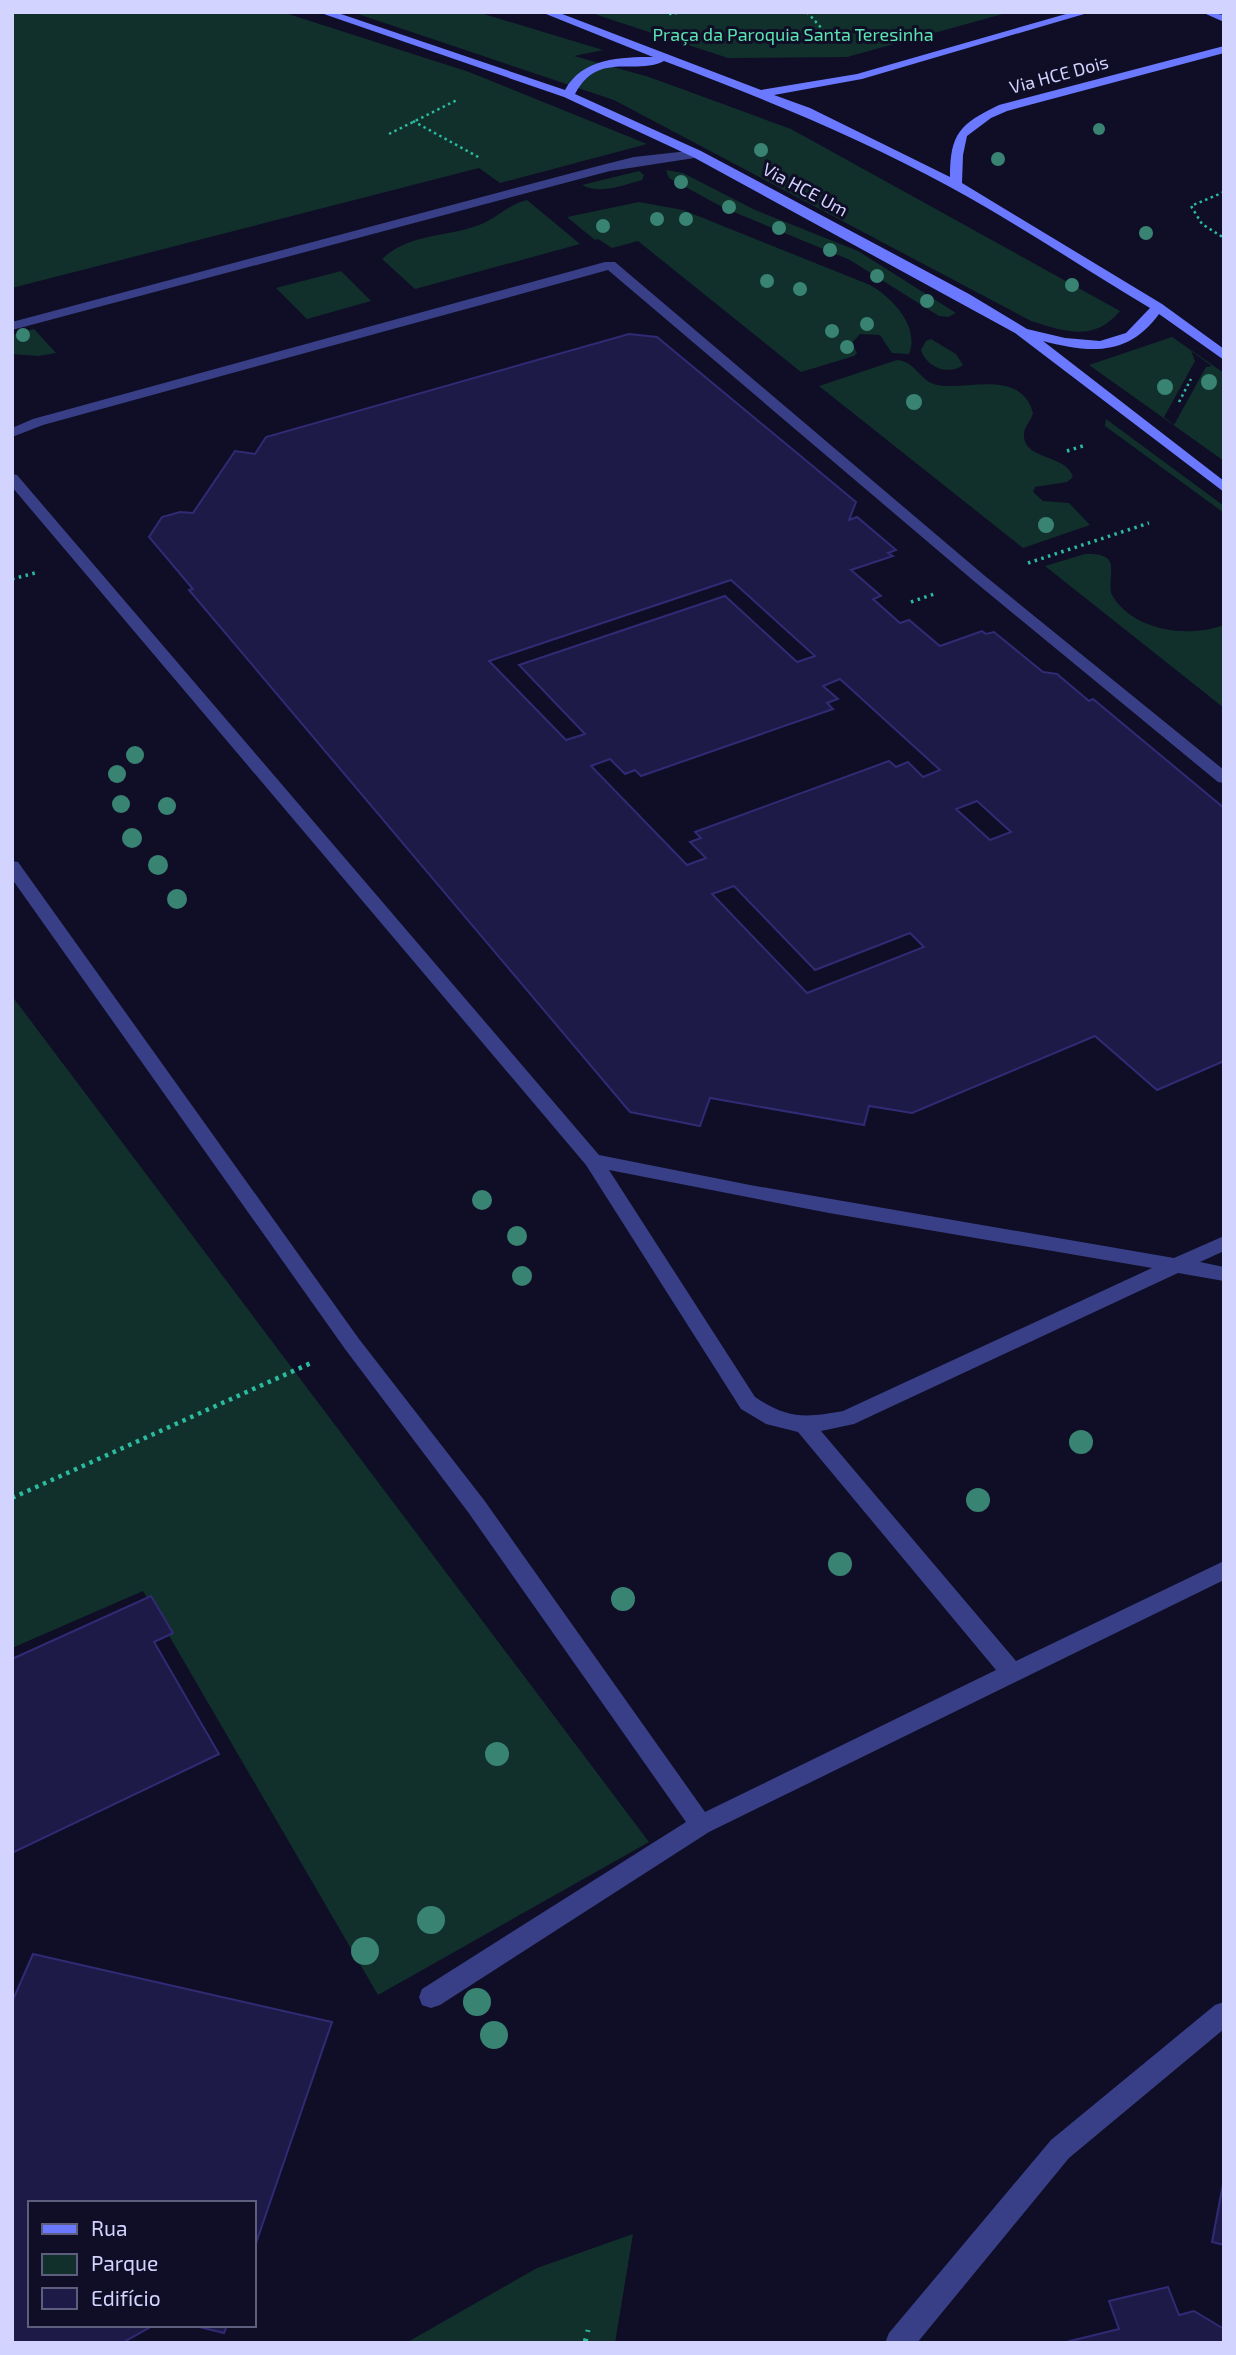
<svg xmlns="http://www.w3.org/2000/svg" width="1236" height="2355" viewBox="0 0 1236 2355" font-family="'Exo 2',sans-serif">
<style>
.green{fill:#11302b;fill-rule:evenodd}
.building{fill:#1d1a47;stroke:#302b74;stroke-width:2;fill-rule:evenodd}
.lines{fill:none;stroke-linecap:round;stroke-linejoin:round}
.path-far3{stroke:#2bbba0;stroke-width:2.5;stroke-dasharray:2.5 3.5;stroke-linecap:butt}
.path-far2{stroke:#2bbba0;stroke-width:3.5;stroke-dasharray:2.5 4.5;stroke-linecap:butt}
.path-far1{stroke:#2bbba0;stroke-width:4.5;stroke-dasharray:3.5 5;stroke-linecap:butt}
.path{stroke:#2bbba0;stroke-width:5;stroke-dasharray:4.5 7;stroke-linecap:butt}
.service{fill:#383f86;fill-rule:evenodd}
.minor{fill:#383f86;fill-rule:evenodd}
.secondary{fill:#6a79ff;fill-rule:evenodd}
.tree{fill:#398372}
.labels{text-anchor:middle;stroke-width:6;stroke-linejoin:round;paint-order:stroke}
.far-park-label{font-size:18px;fill:#5be3b0;stroke:#0f0e26}
.far-street-label{font-size:18px;fill:#d3d3ff;stroke:#0f0e26}
</style>
<rect width="100%" height="100%" fill="#0f0e26"/>
<path class="green" d="M12,12h270l187,60 178,72 -147,39 -21,-15 -467,120z
M352,12h125l126,38 -29,6 75,21 142,52 329,182c-26,31 -54,21 -89,10l-417,-221z
M588,12h422l-163,45 -119,1z
M666,170l17,3 72,37 103,41 98,62 -8,4 -9,-1 -89,-56 -126,-52 -55,-30z
M639,171l5,4 -2,5c-19,5 -42,15 -60,5z
M527,200l53,44 -165,45 -33,-30c28,-27 68,-21 102,-36 15,-7 26,-19 43,-23z
M639,202l44,8 187,75c23,13 50,42 39,69l-17,-1 -12,-18 -20,-1 -8,9 5,10 -3,3 -53,16 -163,-131 -26,7 -14,-9 -3,1 -28,-23z
M341,271l30,30 -64,18 -31,-31z
M34,329l22,24 -18,3 -26,-2v-19z
M1172,337l52,36v88l-135,-96zM1191,351l21,15 -6,1 -32,58 -10,-8 31,-56z
M931,339l25,15 7,11c-15,11 -37,2 -42,-15l5,-9z
M897,360c20,2 22,21 40,25 29,6 84,-17 96,28 -2,8 -9,14 -9,21 -2,26 43,20 49,43l-6,5 -32,5 -2,5 10,9 26,2 21,22 -67,23 -204,-162z
M1106,419l118,87v7l-119,-87z
M1085,554c37,-1 23,16 26,39 19,37 76,46 113,32v83l-179,-142z
M12,996l637,846 -271,153 -235,-404 -131,57z
M633,2234l-18,109h-209l131,-75z"/>
<path class="building" d="M629,334l28,3 199,165 -7,18 8,-3 39,33 -8,3 5,3 -42,14 30,26 -8,3 27,24 9,-3 31,26 42,-15 4,3 8,-2 49,40 14,2 32,27 4,-2 131,109v253l-67,29 -62,-54 -183,77 -43,-7 -5,19 -154,-27 -10,28 -70,-14 -441,-522 4,-1 -44,-52 13,-20 18,-5 13,1 42,-62 20,3 11,-17zM731,580l84,76 -18,6 -72,-66 -206,69 66,69 -19,6 -77,-79zM840,679l100,91 -17,7 -15,-15 -12,5 -7,-6 -194,71 6,6 -11,4 16,16 -19,7 -96,-99 19,-7 15,15 10,-4 6,6 192,-67 -6,-6 11,-4 -15,-13zM977,801l34,31 -21,8 -34,-31zM734,886l81,84 95,-37 14,14 -117,46 -95,-99z
M151,1596l22,37 -19,9 65,112 -207,99v-194z
M33,1954l299,68 -78,227v-46h-224v122h124l-32,18h-110v-341z
M1223,2184h1v61l-12,-3z
M1168,2287l11,28 15,-4 30,18v14h-162l57,-14 -10,-28z
M191,2325h36l-3,8z"/>
<g class="lines">
<path class="path-far3" d="M807,12l26,29
M669,14l17,-2
M413,121l67,37
M389,134l68,-34
M1224,192l-33,14 11,18 22,14
M1179,402l12,-23"/>
<path class="path-far2" d="M1067,451l19,-6
M1028,563l121,-40
M12,579l23,-6
M911,602l23,-8"/>
<path class="path-far1" d="M12,1498l299,-135"/>
<path class="path" d="M585,2343l3,-13"/>
<path class="service" d="M697,150l6,4 -2,3 -91,14 -598,159v-8l590,-157 32,-8z
M605,262h10l370,314 239,194v13l-6,-1 -243,-200 -367,-312 -565,155 -31,12v-9l21,-9z
M12,474l5,1 582,680 151,30 424,73 50,-22v15l-24,11 24,5v14l-46,-8 -324,151 -33,7 195,230 208,-100v19l-515,252 -269,173 -9,3 -9,-3 -3,-8 3,-8 264,-167 -218,-310 -123,-163 -333,-470v-18l6,1 341,477 125,161 221,312 291,-142 -198,-238 -32,-8 -25,-15 -155,-244 -574,-678zM609,1170l220,43 323,55 -309,143c-38,7 -55,8 -88,-14z"/>
<path class="minor" d="M1224,2002v27l-155,129 -152,185h-32l4,-10 162,-193 164,-135z"/>
<path class="secondary" d="M318,12h17l230,78c17,-32 56,-33 88,-33l-112,-45h16l204,78 96,-16 216,-62h18l-229,67 -88,16 36,13 140,69c0,-44 10,-53 49,-72l225,-59v7l-217,58 -16,7 -24,18 -4,19 -1,28 200,121 62,45v11l-65,-46c-31,43 -70,39 -116,27l181,140v11l-209,-159 -322,-176 -129,-60zM664,61c98,37 194,76 286,126 68,37 133,81 200,121l-24,25 -26,8 -35,-3 -38,-9 -58,-35 -268,-143 -126,-57c23,-44 60,-18 89,-33z
M1205,12l19,3v7l-18,-8z"/>
</g>
<g class="tree">
<circle cx="1099" cy="129" r="6"/>
<circle cx="761" cy="150" r="7"/>
<circle cx="998" cy="159" r="7"/>
<circle cx="681" cy="182" r="7"/>
<circle cx="729" cy="207" r="7"/>
<circle cx="657" cy="219" r="7"/>
<circle cx="686" cy="219" r="7"/>
<circle cx="603" cy="226" r="7"/>
<circle cx="779" cy="228" r="7"/>
<circle cx="1146" cy="233" r="7"/>
<circle cx="830" cy="250" r="7"/>
<circle cx="877" cy="276" r="7"/>
<circle cx="767" cy="281" r="7"/>
<circle cx="1072" cy="285" r="7"/>
<circle cx="800" cy="289" r="7"/>
<circle cx="927" cy="301" r="7"/>
<circle cx="867" cy="324" r="7"/>
<circle cx="832" cy="331" r="7"/>
<circle cx="23" cy="335" r="7"/>
<circle cx="847" cy="347" r="7"/>
<circle cx="1209" cy="382" r="8"/>
<circle cx="1165" cy="387" r="8"/>
<circle cx="914" cy="402" r="8"/>
<circle cx="1046" cy="525" r="8"/>
<circle cx="135" cy="755" r="9"/>
<circle cx="117" cy="774" r="9"/>
<circle cx="121" cy="804" r="9"/>
<circle cx="167" cy="806" r="9"/>
<circle cx="132" cy="838" r="10"/>
<circle cx="158" cy="865" r="10"/>
<circle cx="177" cy="899" r="10"/>
<circle cx="482" cy="1200" r="10"/>
<circle cx="517" cy="1236" r="10"/>
<circle cx="522" cy="1276" r="10"/>
<circle cx="1081" cy="1442" r="12"/>
<circle cx="978" cy="1500" r="12"/>
<circle cx="840" cy="1564" r="12"/>
<circle cx="623" cy="1599" r="12"/>
<circle cx="497" cy="1754" r="12"/>
<circle cx="431" cy="1920" r="14"/>
<circle cx="365" cy="1951" r="14"/>
<circle cx="477" cy="2002" r="14"/>
<circle cx="494" cy="2035" r="14"/>
</g>
<g class="labels">
<g class="far-park-label">
<text x="793" y="41">Praça da Paroquia Santa Teresinha</text>
</g>
<g class="far-street-label">
<text transform="translate(1059 75) rotate(-15)" y="6">Via HCE Dois</text>
<text transform="translate(805 190) rotate(28)" y="6">Via HCE Um</text>
</g>
</g>
<rect width="1236" height="2355" fill="none" stroke="#d3d3ff" stroke-width="28"/>
<rect x="28" y="2201" width="228" height="126" fill="#0f0e26" stroke="#5d5d7d" stroke-width="2"/>
<rect x="42" y="2224" width="35" height="10" fill="#6a79ff" stroke="#5d5d7d" stroke-width="2"/>
<text x="91" y="2236" font-size="21" fill="#d3d3ff">Rua</text>
<rect x="42" y="2254" width="35" height="21" fill="#11302b" stroke="#5d5d7d" stroke-width="2"/>
<text x="91" y="2271" font-size="21" fill="#d3d3ff">Parque</text>
<rect x="42" y="2288" width="35" height="21" fill="#1d1a47" stroke="#5d5d7d" stroke-width="2"/>
<text x="91" y="2306" font-size="21" fill="#d3d3ff">Edifício</text>
</svg>
